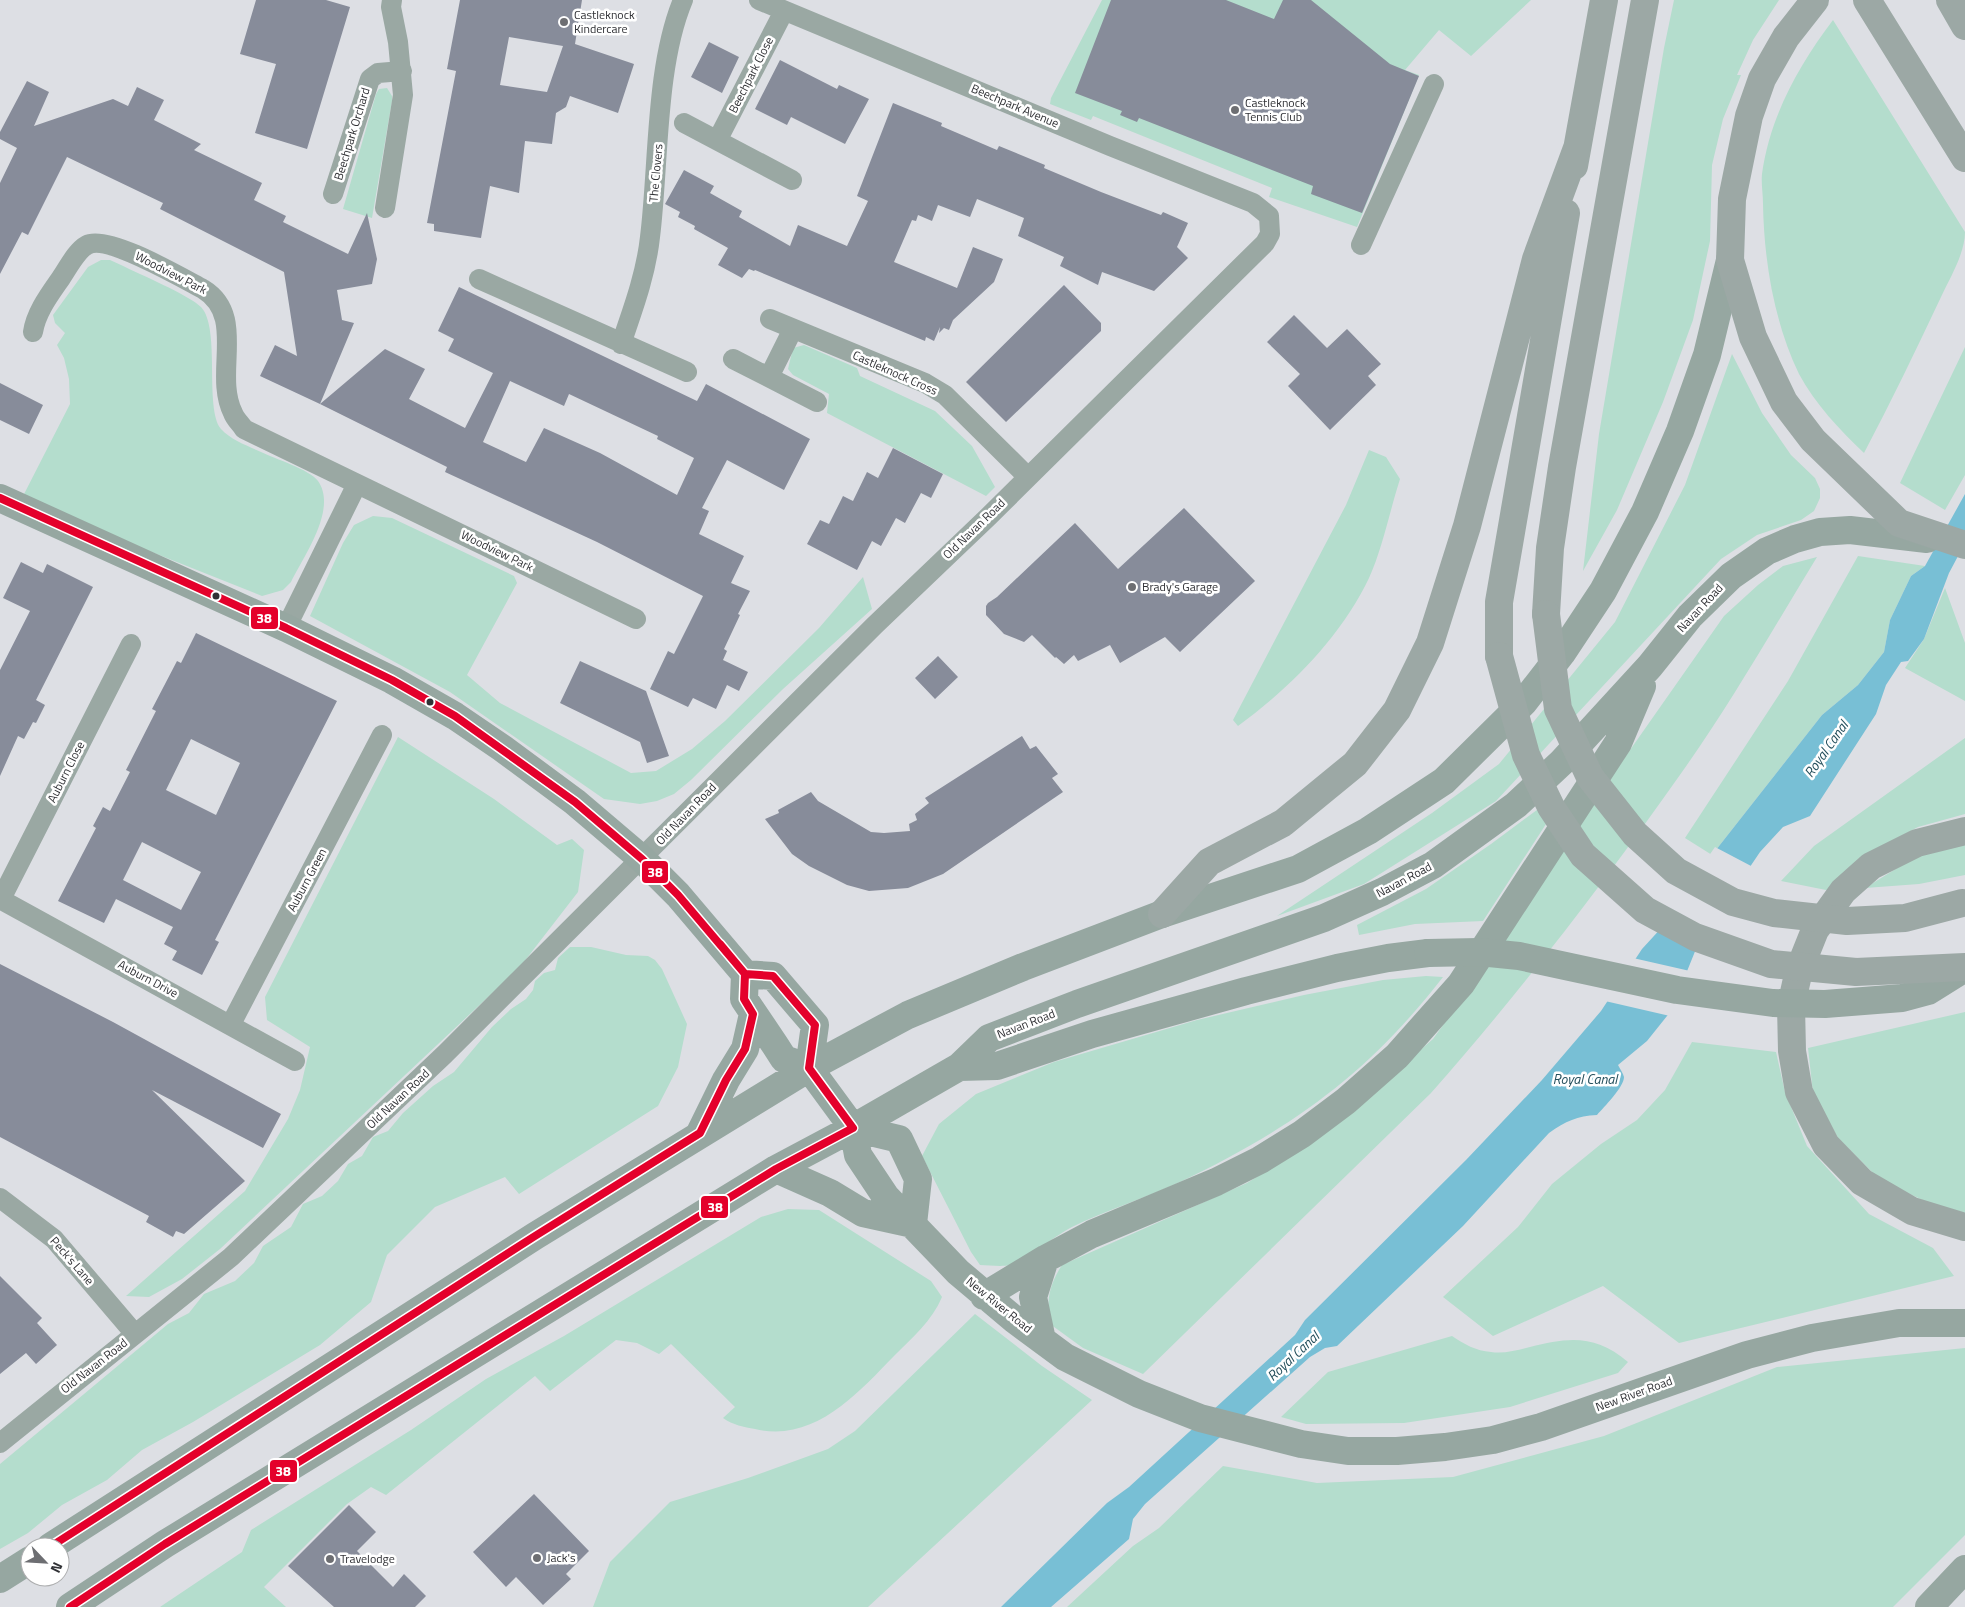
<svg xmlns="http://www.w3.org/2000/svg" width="1965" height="1607" viewBox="0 0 1965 1607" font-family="'Titillium Web',sans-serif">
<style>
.green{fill:#b4ddcd}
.water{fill:#78bfd5}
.pier{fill:#dddfe4}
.building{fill:#878c9a;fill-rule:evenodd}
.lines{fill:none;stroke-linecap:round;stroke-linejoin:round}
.street{stroke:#9aa8a3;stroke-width:20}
.secondary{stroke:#96a7a1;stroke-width:28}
.highway{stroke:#9ca8a5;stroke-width:28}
.secondary-bridge{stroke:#96a7a1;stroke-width:28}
.highway-bridge{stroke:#9ca8a5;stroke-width:28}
.bus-1-casing{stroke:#fff;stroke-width:11}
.bus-1{stroke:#e4002b;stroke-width:8}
.poi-dot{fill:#6d6e72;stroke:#fff;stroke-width:2}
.bus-dot{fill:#303135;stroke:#fff;stroke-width:2}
.labels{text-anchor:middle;stroke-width:5;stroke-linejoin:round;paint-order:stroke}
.poi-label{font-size:12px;fill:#303135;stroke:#fff;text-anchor:start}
.street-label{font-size:12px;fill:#303135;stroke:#fff}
.water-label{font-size:14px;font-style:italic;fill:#244f5c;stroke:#fff}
.line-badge{stroke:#fff;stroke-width:2}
.badge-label{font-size:14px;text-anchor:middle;font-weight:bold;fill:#fff}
</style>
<rect width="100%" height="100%" fill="#dddfe4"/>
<path class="green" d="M1102,0h429l-60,56 -32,-26 -34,40 14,5 -62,152 -88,-30 3,-9 -179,-72 -2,4 -41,-16 1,-6z
M1674,0h105l-26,40 -16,35h4l-18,44 -11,46 -2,76 -17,79 -30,82 -46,108 -34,61 16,-137 65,-386z
M1833,20l132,212c0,21 -15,46 -24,65 -25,53 -50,105 -77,156 -24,-23 -49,-49 -65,-79 -25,-52 -35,-113 -36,-170 0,-10 -2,-21 -1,-30 8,-58 37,-109 71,-154z
M387,88l5,8v5l-20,117 -29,-9 33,-115 3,-5z
M101,260h9l11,5c18,9 68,30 80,42 20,21 3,101 20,122 10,11 27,17 40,23 14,7 48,17 57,29 20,28 -15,76 -27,101l-8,8 -21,6 -241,-96 49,-96 -1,-25 -5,-21 -7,-13 8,-12 -10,-10 -2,-8 35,-48z
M804,345l53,23 3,8 75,35 37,35 23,41 -9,9 -159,-83 2,-19 -36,-19 -5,-6 5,-21z
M1965,347v128l-20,35 -45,-27z
M1732,354l30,59 29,42 24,23 5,11v9l-6,13 -13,9 -44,15 -36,24 -225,242 -132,83 -87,32 155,-103 67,-49 116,-142 70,-137z
M1369,450l17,7 14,22c-10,31 -18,71 -31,99 -28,59 -79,110 -131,148l-5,-6 113,-215z
M373,516l19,2 122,58 3,7 -50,92 33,28 131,70 25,-2 36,-22 33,-28 94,-93 44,-51 9,32 -89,80 -92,91 -17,14 -17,7 -17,3 -36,-5 -154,-107 -140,-76 33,-73 11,-18z
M1858,556l67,10 -14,10 -21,44 -6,32 -26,33 -36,30 -110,140 -27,-17 103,-157z
M1817,557c-44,72 -86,146 -135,215 -78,111 -161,219 -251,321l-288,281 -60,-26 -33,-24c-4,-23 -1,-39 12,-59l185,-82 69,-43 117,-101 65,-90 118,-179 108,-154 34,-31 25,-19z
M1945,588l20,55v58l-60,-33 19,-29z
M398,737l96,62 63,46 15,-6 12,11 -6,42 -58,75 -300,282 -38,30 -33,18 -23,-1 119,-105 43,-72 12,-29 10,-43 -43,-27 -2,-23z
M1965,738v76l-47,13 -60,32 -27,32 -50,-10 33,-35z
M1541,807l7,14 -65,100 -68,3 -56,11 -2,-10 69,-36 65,-45z
M1965,843v32l-46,9 -54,4 50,-31z
M570,947h21l35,8 22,1 7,4 7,9 25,55 -9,43 -20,39 -139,88 -14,-17 -70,30 -48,48 -16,47 -51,43 -127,77 -51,28 -35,30 -45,25 -34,28 -28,16v-85l168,-140 21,-11 15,-19 31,-13 19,-18 9,-17 28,-19 12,-23 19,-8 16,-15 10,-17 14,-8 11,-19 15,-6 15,-18 30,-27 21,-14 38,-45 19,-18 15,-10 7,-9 2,-9 9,-8 11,-3 3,-12z
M1426,976l17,1c-76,98 -152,152 -263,205 -35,16 -73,28 -108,45 -16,8 -47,34 -62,38 -9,2 -21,0 -30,0l-9,-13 -49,-96 17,-32 37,-30 78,-32 143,-42 107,-25 79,-15z
M1965,1012v201l-34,-9 -51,-24 -42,-42 -25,-45 -5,-45z
M1692,1042l84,10 9,40 22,54 62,68 64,34 21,28 -275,67 -76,-57 -110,50 -50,-39 75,-70 34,-43 49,-40 36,-24 28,-30z
M788,1209l31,1 112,71 11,16c-10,24 -30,41 -48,59 -37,38 -80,87 -139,73 -11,-2 -22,-4 -32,-11l12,-11 -64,-63 -12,10 -22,-11 -21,-3 -66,51 -15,-15 -149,119 -15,-8 -24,17 -83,83 22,20h-126l82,-55 9,-22 160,-100 75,-51 78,-43 197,-119z
M975,1314l67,52 50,34 -224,207h-275l17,-45 60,-60 78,-24 80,-29 27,-18z
M1452,1336c12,8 24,15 39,16 13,2 27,-2 39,-5 38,-10 66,-13 98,15l-10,11 -108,34 -106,16 -98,1 -25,-7 47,-45z
M1965,1348v187l-72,72h-826l66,-61 26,-18 64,-62 94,17 136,-6 151,-41 173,-69z"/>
<path class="water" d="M1965,494v49l-16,30 -25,66 -16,22 -7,1 -15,23 -10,29 -66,102 -27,11 -23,25 -62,92 -27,67 -24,30 -29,24c2,4 5,8 6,12 0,10 -20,30 -27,38 -20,1 -31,6 -48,18l-86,93 -126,120 -12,2 -15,9 -165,147 -12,15 -4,20 -78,68h-50l106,-104 22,-16 166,-152 10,-15 161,-160 76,-80 59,-69 41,-62 22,-24 48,-70 110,-140 36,-30 26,-33 6,-32 21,-44 14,-10z"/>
<path class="pier" d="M1715,847l38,20 -53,78 -38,-22z
M1633,958l57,13 -20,45 -65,-15z"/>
<path class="building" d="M256,0h70l24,7 -43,142 -52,-16 21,-69 -36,-10z
M460,0h122l-7,44 59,20 -16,49 -48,-17 -4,11 -10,6 -4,31 -27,-3 -6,52 -29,-7 -9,52 -47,-7v-7l-7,-1 29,-152 -9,-2zM509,37l54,9 -16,46 -47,-7z
M1111,0h115l48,19 9,-19h28l79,64 29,12 -57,137 -51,-19 2,-8 -174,-68 -2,4 -17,-7 2,-4 -47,-18z
M709,42l30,15 -17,36 -31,-16z
M780,60l57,29 2,-4 30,14 -24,45 -54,-27 -4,8 -32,-16z
M27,81l22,11 -15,34 79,-27 15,7 9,-19 27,13 -10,20 47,24 -7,6 68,33 -8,17 32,16 -3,6 65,32 19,-41 10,46 -5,25 -35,6 5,30 12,3 -34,81 -60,-28 15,-31 22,11 -13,-84 -124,-63 3,-6 -96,-46 -39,78 -6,-3 -22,42v-91l17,-35 -17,-9v-7z
M893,103l49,20 -1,3 56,24 2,-4 46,19 -1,3 57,24 60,23 2,-3 25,11 -11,24 11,11 -34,33 -52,-19 -4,13 -38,-19 4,-9 -46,-21 6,-18 -47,-19 -7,18 -32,-12 -6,16 -14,-6 -2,6 -4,-1 -18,42 63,26 16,-41 30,12 -9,23 -41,38 -4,10 -5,-2 -5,5 1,-6 -6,14 -8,-4 -1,4 -170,-71 -1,1 -5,-2 -7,9 -24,-13 10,-17 -34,-19 1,-3 -17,-9 2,-5 -15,-8 19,-34 30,16 -4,7 32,18 -3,6 51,29 8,-21 49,21 21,-45 -11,-5z
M1064,285l37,38v8l-95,91 -40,-40z
M459,287l238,114 9,-17 104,55 -26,51 -57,-30 -25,48 7,3 -10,23 45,22 -13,27 19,8 -12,23 2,1 -16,34 3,2 -4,9 25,12 -9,19 -12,-6 -11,24 -23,-11 -5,9 -38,-18 18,-38 6,3 29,-58 -106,-54 -152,-70 2,-5 -127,-63 65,-55 40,20 -16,30 56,29 28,-55 -45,-22 6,-12 -16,-8zM510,381l54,25 5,-12 89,42 -1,3 37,19 -17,37 -77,-42 -56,-25 -18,34 -43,-20z
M1294,315l33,33 20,-19 34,35 -13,12 8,9 -46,45 -42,-44 12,-12 -33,-32z
M0,383l43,22 -14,29 -29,-14z
M893,448l50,26 -12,24 -10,-5 -16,30 -9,-5 -15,28 -9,-5 -15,29 -50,-26 13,-24 9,4 14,-28 10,5 14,-29 11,6z
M1184,508l71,73 -75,71 -15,-15 -45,26 -10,-18 -32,16 -4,-6 -10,9 -8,-7 -1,1 -23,-23 -8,7 -20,-8 -18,-19v-9l2,-3 9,-6 78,-74 43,46z
M21,562l22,11 4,-9 46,23 -57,113 9,5 -9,18 -3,-1 -9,17 -6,-3 -18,40v-106l30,-59 -27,-13z
M196,633l141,68 -122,239 4,2 -17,33 -30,-15 5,-9 -13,-7 9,-17 -57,-28 -12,24 -46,-22 38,-73 -3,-2 10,-19 7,4 20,-39 -4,-2 30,-59 -4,-2 25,-48 4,2zM191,739l49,24 -24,52 -50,-25zM142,842l59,30 -20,38 -58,-30z
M938,656l20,21 -23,22 -20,-21z
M580,661l66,30 23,65 -22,7 -7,-21 -80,-39z
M1022,736l8,13 6,-3 22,28 -6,4 11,14 -120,82 -35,14 -39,3 -22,-6 -38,-19 -17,-12 -27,-35 14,-6 -1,-3 33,-18 7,9 53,31 13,1 26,-2 -1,-7 8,-4 -2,-6 14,-11 -4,-5z
M0,964l113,58 168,92 -18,34 -111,-58 93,91 -61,53 -8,-3 -3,6 -27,-15 3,-6 -149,-79z
M0,1276l42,42 -5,5 20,22 -21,19 -10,-11 -26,21z
M534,1494l55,57 -23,23 5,5 -28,26 -27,-28 -10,10 -33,-35z
M349,1505l27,27 -19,19 36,36 11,-13 22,22 -11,11h-81l-46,-41z"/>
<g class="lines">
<path class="street" d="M684,123l108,57
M718,139l66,-128
M333,194l37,-115 8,-6 24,-2
M385,208l18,-113 -5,-53 -7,-35 1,-7
M1361,245l73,-161
M479,279l208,93
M770,319l155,64 20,12 83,82
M33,332c3,-20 17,-38 28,-54 7,-10 15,-27 26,-33 20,-11 95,33 116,44 44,27 10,84 30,124 2,6 8,11 11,16l392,190
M621,344c12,-35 25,-70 29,-107 9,-72 5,-170 33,-237
M733,359l84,43
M769,377l24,-48
M286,628l71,-144
M0,899l295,162
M1,899l130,-255
M231,1024l151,-289
M0,1198l54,41 81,95
M0,1443l231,-186 214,-203 430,-429 113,-108 277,-274 5,-9 -1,-18 -16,-13 -143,-57 -351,-146"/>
<path class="secondary" d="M0,498l286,130 106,52 63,36 47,32 73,54 67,57 36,36 67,79 -1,25 31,46 9,14 25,9
M745,974l28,2 42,49 -6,43
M959,1067l38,-1 95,-32 154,-43 91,-23 51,-10 40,-5
M809,1068l44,60 5,27 28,42 72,75 57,48 50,37 74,37 61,24 101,26 47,7h49l48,-4 48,-7 48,-13 206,-72 65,-17 87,-15h66
M853,1128l46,11 19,40 -5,45
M700,1133l26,-53 19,-31 8,-35
M776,1169l54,24 33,20 50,11
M984,1296l61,-37 47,-25 124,-52 44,-22 42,-26 44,-33 51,-45 64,-72 157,-241 24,-57
M1042,1340l-9,-43 12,-38
M50,1547l485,-311 274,-168 99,-53 115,-48 139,-53 136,-45 70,-38 76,-50 80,-79 38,-49 41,-62 42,-79 35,-81 27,-76 23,-95
M0,1579l30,-19
M70,1607l95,-63 611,-375 77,-41 106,-61 30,-29 88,-34 247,-86 58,-26 51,-27 83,-60 46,-43 88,-96 40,-50 41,-40 36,-25 28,-12 25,-7 30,-2 77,9
M1929,1607l36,-38"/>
<path class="highway" d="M1815,0l-29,37 -24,42 -13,37 -17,83 -2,61 23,77 31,65 29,38 86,83 66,22
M1867,0l98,158
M1950,0l15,26
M1574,166l30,-166
M1546,614l4,-66 12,-81 83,-467
M1499,656v-54l67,-389
M1965,831l-48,12 -46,23 -28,25 -28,39 -16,40 -8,36 1,45 7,41 27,53 36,37 50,29 53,16
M1162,914l47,-52 74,-39 72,-59 42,-54 33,-67 37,-117 69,-267 41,-111"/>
<path class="secondary-bridge" d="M1428,953l51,-1 40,4 158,34 96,13 52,1 77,-6 26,-7 37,-23"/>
<path class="highway-bridge" d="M1546,614l12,95 32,68 45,57 41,37 57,31 41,11 73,8 58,-3 57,-15
M1499,656l27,99 25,52 32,48 62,55 50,27 76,27 85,8 109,-5"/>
<defs>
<path id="bus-1" d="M0,498l286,130 106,52 63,36 120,86 67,57 36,36 67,79 28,2 42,49 -6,43 44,60 -77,41 -611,375 -95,63
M50,1547l485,-311 165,-103 26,-53 19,-31 8,-35 -9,-15 1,-25 -25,-30"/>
</defs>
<use href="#bus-1" class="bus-1-casing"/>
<use href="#bus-1" class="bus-1"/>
</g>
<g class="poi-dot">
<circle cx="564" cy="22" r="5"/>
<circle cx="1235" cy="110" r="5"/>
<circle cx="1132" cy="587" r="5"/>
<circle cx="537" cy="1558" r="5"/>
<circle cx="330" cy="1559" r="5"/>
</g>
<g class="bus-dot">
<circle cx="216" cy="596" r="4.5"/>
<circle cx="430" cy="702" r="4.5"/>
</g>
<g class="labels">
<g class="poi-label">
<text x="574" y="19">Castleknock<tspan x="574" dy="14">Kindercare</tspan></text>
<text x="1245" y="107">Castleknock<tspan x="1245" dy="14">Tennis Club</tspan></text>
<text x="1142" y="591">Brady's Garage</text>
<text x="547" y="1562">Jack's</text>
<text x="340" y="1563">Travelodge</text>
</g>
<g class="street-label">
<text transform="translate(751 75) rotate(-63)" y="4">Beechpark Close</text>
<text transform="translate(1015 106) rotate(23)" y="4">Beechpark Avenue</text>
<text transform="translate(352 134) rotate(-73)" y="4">Beechpark Orchard</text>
<text transform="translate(656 173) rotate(-85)" y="4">The Clovers</text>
<text transform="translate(171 273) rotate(27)" y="4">Woodview Park</text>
<text transform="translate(895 373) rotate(24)" y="4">Castleknock Cross</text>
<text transform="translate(974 529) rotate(-44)" y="4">Old Navan Road</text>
<text transform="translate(497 551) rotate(26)" y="4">Woodview Park</text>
<text transform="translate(1700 608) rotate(-47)" y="4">Navan Road</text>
<text transform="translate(66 772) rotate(-63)" y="4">Auburn Close</text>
<text transform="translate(686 814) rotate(-46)" y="4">Old Navan Road</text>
<text transform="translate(307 880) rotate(-62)" y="4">Auburn Green</text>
<text transform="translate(1404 880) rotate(-28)" y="4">Navan Road</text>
<text transform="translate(148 979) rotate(28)" y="4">Auburn Drive</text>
<text transform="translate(1026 1024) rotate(-21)" y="4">Navan Road</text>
<text transform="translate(398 1099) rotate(-43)" y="4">Old Navan Road</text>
<text transform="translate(72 1261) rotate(49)" y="4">Peck's Lane</text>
<text transform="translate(999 1305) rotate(39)" y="4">New River Road</text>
<text transform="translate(94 1366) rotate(-38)" y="4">Old Navan Road</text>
<text transform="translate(1634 1394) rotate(-20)" y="4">New River Road</text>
</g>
<g class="water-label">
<text transform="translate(1826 749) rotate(-55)" y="5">Royal Canal</text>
<text x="1585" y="1084">Royal Canal</text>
<text transform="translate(1293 1356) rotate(-43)" y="5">Royal Canal</text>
</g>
</g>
<g class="line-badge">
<rect x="250" y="606" width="29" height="24" rx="5" fill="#e4002b"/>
<rect x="641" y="860" width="28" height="24" rx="5" fill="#e4002b"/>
<rect x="700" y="1195" width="29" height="24" rx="5" fill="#e4002b"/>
<rect x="269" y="1459" width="29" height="24" rx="5" fill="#e4002b"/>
</g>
<g class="badge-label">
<text x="264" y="623">38</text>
<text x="655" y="877">38</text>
<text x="715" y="1212">38</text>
<text x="283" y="1476">38</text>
</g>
<g transform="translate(45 1562) rotate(115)"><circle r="24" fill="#ffffff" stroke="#acadae"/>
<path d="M0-4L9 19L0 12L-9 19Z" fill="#6d6e72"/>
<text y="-8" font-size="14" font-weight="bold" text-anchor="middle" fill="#303135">N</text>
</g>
</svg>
